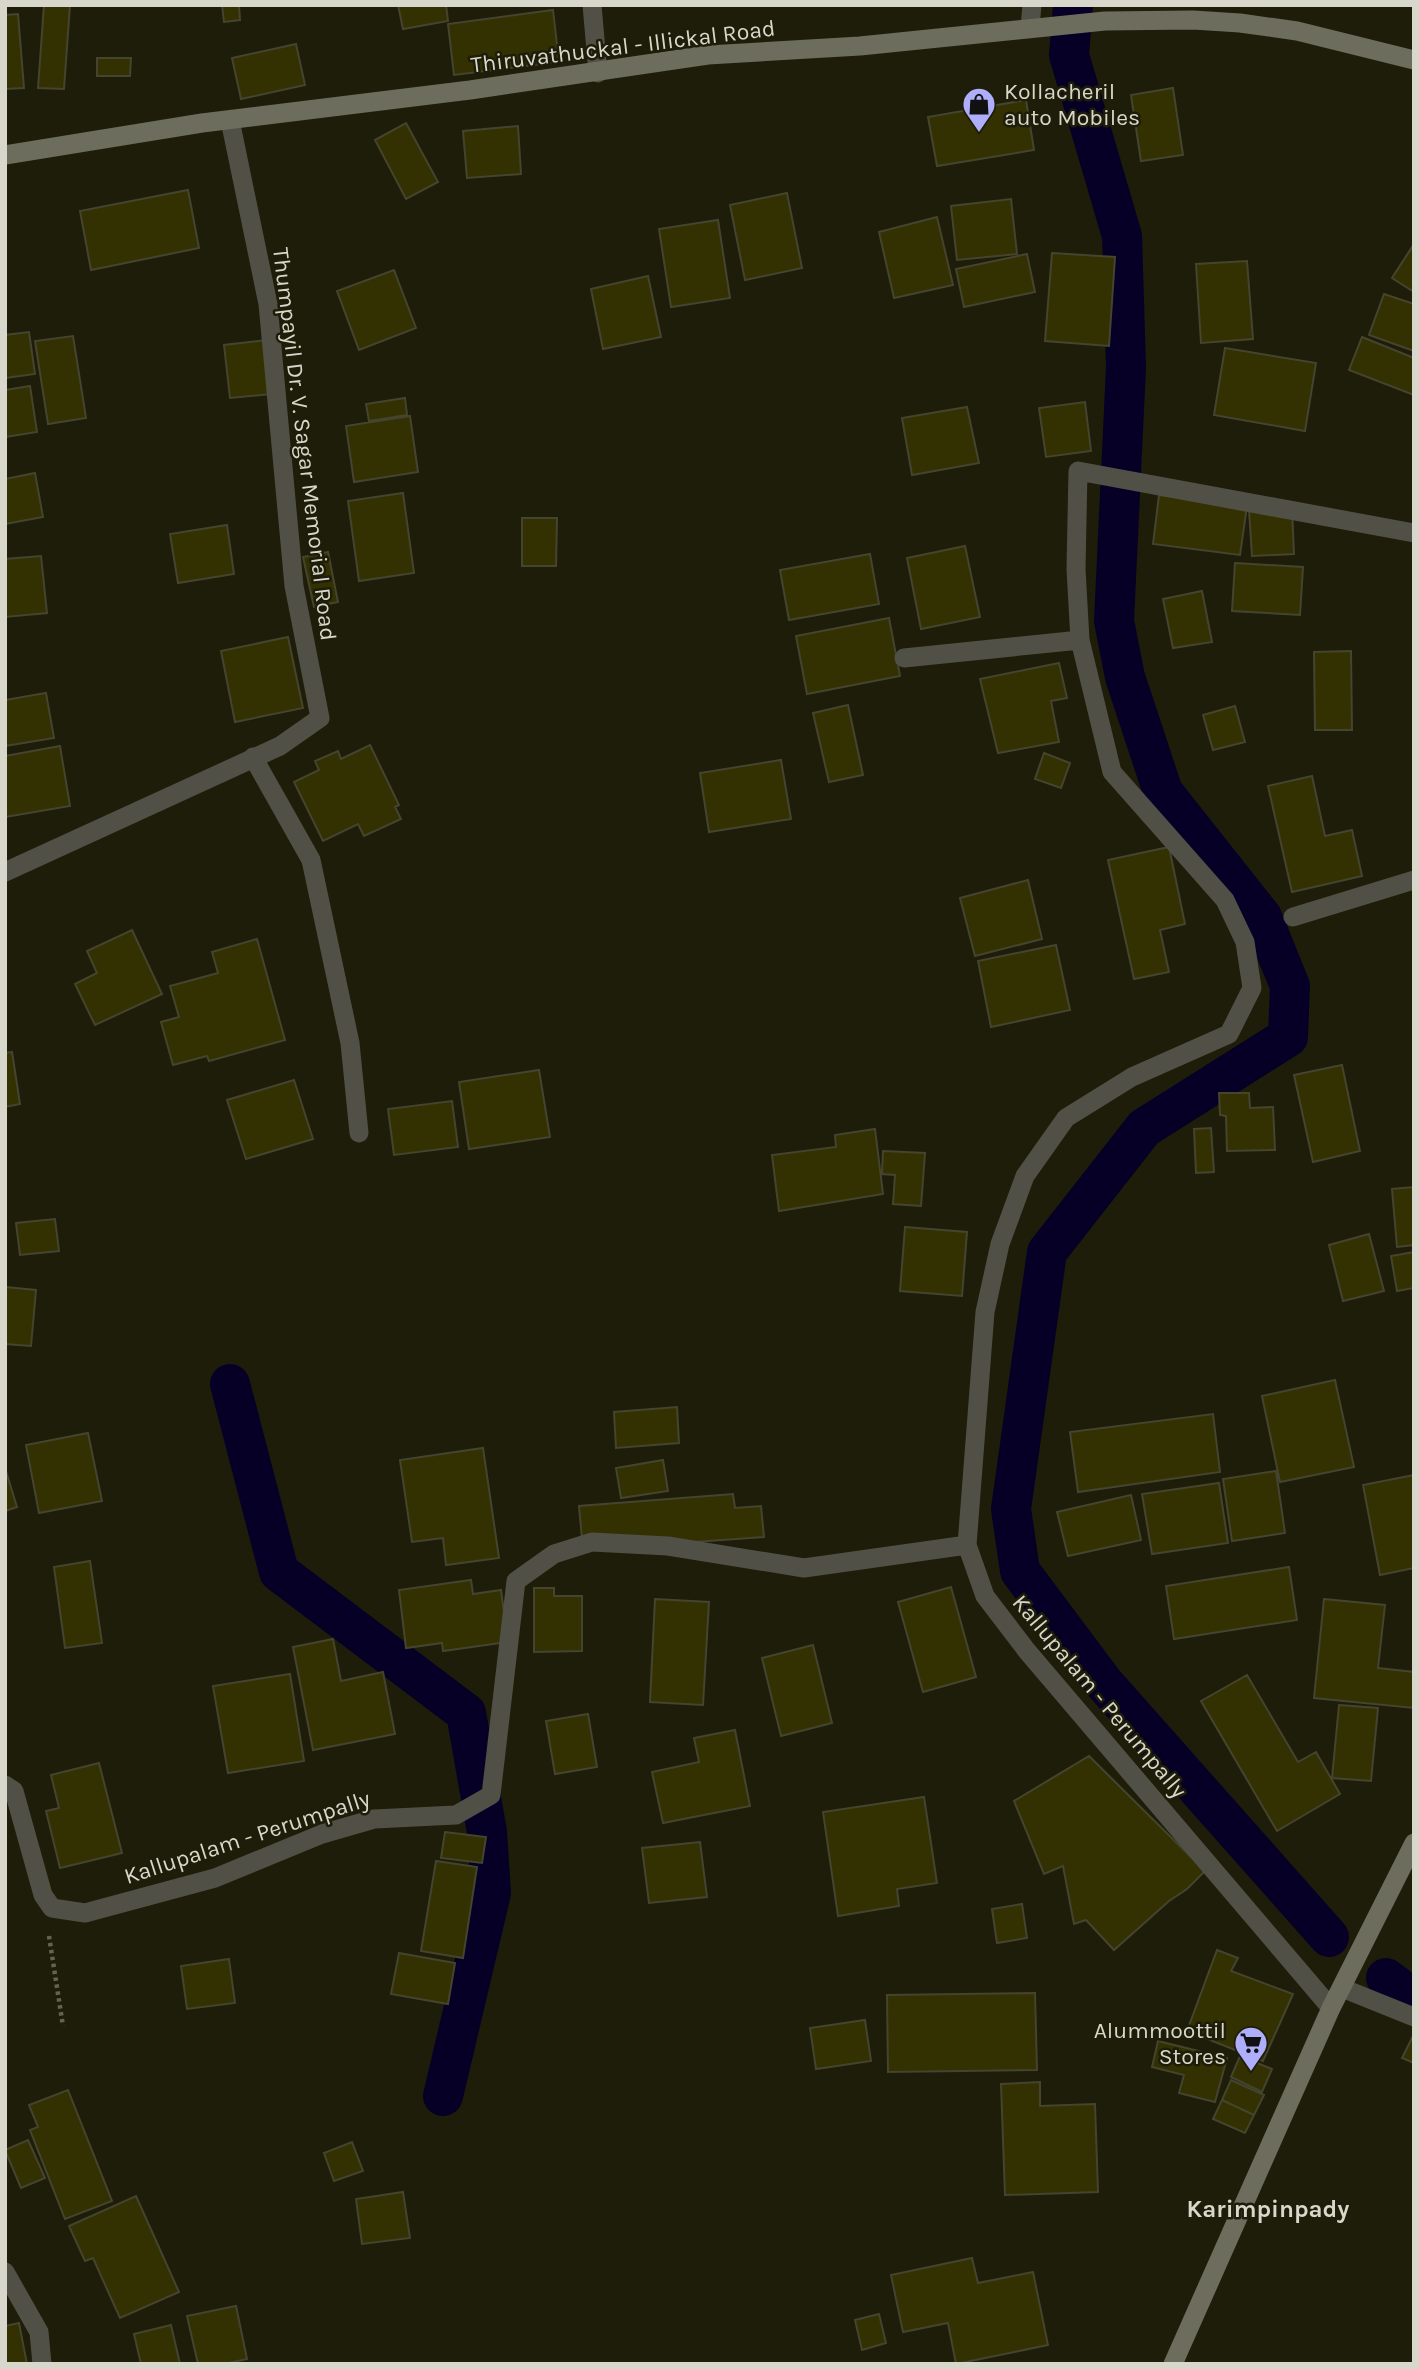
<svg xmlns="http://www.w3.org/2000/svg" width="1419" height="2369" viewBox="0 0 1419 2369" font-family="Karla,sans-serif">
<style>
.lines{fill:none;stroke-linecap:round;stroke-linejoin:round}
.canal{stroke:#070026;stroke-width:40}
.building{fill:#333101;stroke:#44442f;stroke-width:2}
.path{stroke:#636352;stroke-width:4.5;stroke-dasharray:3.5 3.5;stroke-linecap:butt}
.minor{stroke:#505046;stroke-width:19}
.secondary{stroke:#6d6d5e;stroke-width:19}
.labels{text-anchor:middle;stroke-width:5;stroke-linejoin:round;paint-order:stroke}
.street-label{font-size:23px;fill:#d7d7cb;stroke:#1e1d09}
.poi-label{font-size:23px;fill:#d7d7cb;stroke:#1e1d09;text-anchor:start}
.neighbourhood-label{font-size:24px;font-weight:bold;fill:#d7d7cb;stroke:#1e1d09}
</style>
<rect width="100%" height="100%" fill="#1e1d09"/>
<g class="lines">
<path class="canal" d="M1073,5l-4,50 53,181 4,131 -12,254 11,56 38,115 99,125 28,69 -2,51 -144,91 -97,124 -36,257 9,62 83,111 226,255
M230,1384l49,188 187,141 21,119 4,61 -48,203
M1386,1978l28,21"/>
</g>
<path class="building" d="M44,5h26l-6,84 -26,-1z
M222,5h17l1,15 -16,2z
M398,5h48l2,16 -45,8z
M553,10l6,52 -105,13 -6,-51z
M18,14l6,74 -19,1v-74z
M296,44l9,41 -64,14 -9,-41z
M97,58h34l-1,18h-33z
M1173,88l10,67 -42,6 -10,-66z
M1026,100l8,50 -97,16 -9,-49z
M406,123l32,59 -32,17 -31,-59z
M518,126l3,48 -54,4 -4,-47z
M188,190l11,58 -108,22 -11,-59z
M787,193l15,75 -57,12 -15,-75z
M1011,199l6,55 -60,6 -6,-54z
M937,217l16,68 -59,13 -15,-66z
M718,220l12,78 -59,9 -12,-78z
M1414,244v48l-22,-14z
M1052,253l63,4 -6,89 -64,-5z
M1027,254l8,38 -71,15 -8,-38z
M1247,261l6,78 -52,4 -5,-79z
M394,270l22,58 -57,22 -22,-59z
M648,276l13,61 -58,12 -12,-60z
M1384,294l30,10v47l-45,-16z
M29,332l6,42 -30,4v-43z
M73,336l13,82 -38,6 -13,-83z
M1362,337l52,21v37l-65,-25z
M266,340l5,54 -41,4 -6,-53z
M1225,348l91,15 -11,68 -91,-16z
M30,386l7,46 -32,5v-47z
M405,398l2,17 -38,6 -3,-17z
M1085,402l6,49 -45,6 -7,-49z
M967,407l12,56 -67,12 -10,-57z
M410,416l8,56 -64,10 -8,-56z
M35,473l8,44 -38,7v-45z
M403,493l11,80 -55,8 -11,-80z
M1159,495l88,11 -7,49 -87,-11z
M1292,508l2,46 -42,2 -3,-46z
M522,518h35l-1,48h-34z
M227,525l7,49 -56,9 -8,-49z
M965,546l15,71 -59,12 -14,-71z
M328,552l10,50 -24,5 -11,-50z
M870,554l9,50 -90,16 -9,-50z
M41,556l6,57 -42,4v-58z
M1235,563l68,4 -3,48 -68,-4z
M1202,591l10,51 -39,6 -10,-49z
M889,618l11,58 -93,18 -11,-58z
M288,637l15,71 -68,14 -14,-71z
M1351,651l1,79h-37l-1,-78z
M1059,663l8,35 -16,3 8,41 -61,11 -18,-74z
M46,693l8,45 -49,8v-46z
M848,705l15,70 -34,7 -16,-69z
M1235,706l10,36 -32,8 -10,-35z
M370,745l29,60 -4,2 6,12 -37,17 -6,-12 -35,17 -29,-59 25,-12 -4,-9 23,-10 3,8z
M60,746l10,60 -65,11v-61z
M1044,753l26,10 -9,25 -26,-9z
M781,760l10,59 -82,13 -9,-59z
M1312,776l13,60 27,-6 10,46 -70,16 -24,-106z
M1169,847l16,77 -25,6 9,42 -35,7 -26,-119z
M1028,880l14,59 -67,17 -15,-58z
M132,930l30,64 -67,31 -20,-41 22,-11 -10,-22z
M257,939l28,101 -76,21 -2,-5 -34,9 -12,-43 18,-5 -9,-31 48,-13 -6,-21z
M1056,945l14,65 -79,17 -13,-66z
M12,1052l8,52 -15,3v-54z
M1342,1065l18,86 -47,11 -19,-87z
M539,1070l11,67 -81,12 -10,-67z
M294,1080l19,59 -67,20 -19,-59z
M1219,1093h30l1,15 23,-1 2,43 -48,1 -1,-35 -6,-1z
M452,1101l6,46 -64,8 -6,-46z
M1211,1128l3,44 -18,1 -2,-44z
M875,1129l8,65 -104,17 -7,-56 64,-8 -1,-12z
M883,1151l42,2 -4,53 -28,-2 2,-29 -13,-1z
M1414,1187v58l-17,2 -5,-58z
M55,1219l4,32 -39,4 -4,-32z
M905,1227l62,5 -5,64 -62,-5z
M1369,1234l15,57 -41,10 -14,-56z
M1414,1252v36l-17,3 -6,-35z
M5,1287l31,3 -5,56 -26,-2z
M1335,1380l19,87 -74,15 -18,-86z
M677,1407l2,36 -63,5 -2,-36z
M1213,1414l7,58 -142,20 -8,-60z
M88,1433l14,68 -63,12 -13,-68z
M483,1448l16,110 -53,7 -3,-27 -31,4 -12,-82z
M663,1460l5,31 -47,7 -5,-30z
M5,1468l12,39 -12,4z
M1276,1471l9,62 -53,8 -9,-62z
M1414,1475v93l-34,7 -17,-90z
M1219,1483l9,60 -76,11 -10,-60z
M733,1494l2,14 26,-2 3,31 -181,13 -4,-44z
M1131,1495l10,45 -73,16 -11,-44z
M90,1561l12,82 -37,5 -11,-81z
M1289,1567l8,53 -123,19 -8,-53z
M471,1580l2,14 28,-4 7,52 -65,9 -1,-8 -36,5 -7,-58z
M951,1587l25,90 -53,15 -25,-90z
M534,1588h20v8h28v55l-48,1z
M655,1599l54,3 -6,103 -53,-3z
M1324,1599l61,6 -7,63 36,4v36l-100,-10z
M333,1639l8,42 42,-9 12,62 -82,16 -20,-103z
M813,1645l19,78 -51,13 -19,-78z
M290,1674l14,87 -76,12 -15,-87z
M1247,1675l51,87 18,-10 24,42 -63,37 -76,-130z
M1339,1705l39,3 -7,73 -39,-3z
M588,1714l9,53 -42,7 -9,-53z
M735,1730l15,76 -87,17 -11,-51 47,-10 -5,-24z
M1089,1756l116,115 -18,18 -18,12 -55,49 -28,-30 -12,4 -11,-58 -19,8 -30,-73z
M99,1763l23,90 -62,15 -14,-57 13,-3 -8,-33z
M924,1797l13,86 -40,6 2,17 -61,10 -15,-104z
M445,1832l41,5 -4,26 -41,-5z
M700,1842l7,55 -58,6 -7,-55z
M436,1861l41,6 -14,91 -42,-7z
M1022,1904l5,34 -30,5 -5,-34z
M1217,1950l21,8 -7,13 62,23 -30,67 -76,-30z
M399,1953l56,10 -7,41 -57,-10z
M229,1959l6,44 -48,6 -6,-43z
M1035,1993l2,77 -149,2 -1,-77z
M865,2020l6,41 -55,8 -6,-41z
M1414,2034v29l-12,-5z
M1158,2041l69,17 -12,44 -36,-9 5,-18 -32,-8z
M1240,2056l32,13 -10,23 -31,-15z
M1231,2080l33,15 -10,20 -32,-15z
M1040,2082v24l55,-2 3,88 -93,3 -4,-111z
M68,2090l44,111 -47,18 -35,-89 8,-3 -9,-22z
M1222,2100l32,15 -9,18 -32,-14z
M28,2140l17,38 -24,10 -16,-38z
M352,2142l11,29 -29,10 -10,-28z
M403,2192l7,46 -48,6 -6,-45z
M136,2196l43,96 -59,26 -27,-60 -8,3 -16,-35z
M972,2258l6,25 55,-11 15,73 -92,19 -8,-41 -45,9 -12,-57z
M236,2306l11,53 -23,5h-26l-11,-48z
M879,2314l7,29 -24,7 -7,-30z
M19,2323l8,41h-22v-38z
M171,2325l9,39h-39l-7,-30z"/>
<g class="lines">
<path class="path" d="M49,1936l14,90"/>
<path class="minor" d="M592,5l6,68
M1030,27l2,-22
M904,658l176,-18
M253,757l58,103 39,183 9,90
M5,872l275,-126 40,-28 -26,-132 -26,-282 -38,-184
M1293,917l121,-37
M5,1785l9,6 29,104 9,13 33,5 130,-35 107,-44 52,-15 82,-4 35,-20 25,-214 38,-27 38,-12 76,4 136,22 163,-23
M1342,1988l72,29
M1331,2008l-304,-357 -42,-55 -18,-51 18,-233 15,-68 25,-68 41,-58 66,-41 97,-43 23,-46 -7,-46 -20,-42 -113,-128 -32,-132 -4,-71 2,-98 336,62
M5,2272l34,60 3,32"/>
<path class="secondary" d="M5,155l197,-32 268,-33 238,-35 152,-9 245,-25 88,-1 47,3 57,8 117,29
M1173,2364l158,-356 83,-165"/>
</g>
<defs>
<symbol id="shop-pin" viewBox="-11 -11 22 30"><path d="M0 17L-7.5 6A9.5 9.5 0 1 1 7.5 6Z" fill="#afaefa" stroke="#1e1d09"/><path d="M-5-2.5h2.3a2.7 3.5 0 0 1 5.4 0H5L5.5 6h-11ZM-1.5-2.5h3a1.5 2.3 0 0 0-3 0Z" fill="#111"/></symbol>
<symbol id="supermarket-pin" viewBox="-11 -11 22 30"><path d="M0 17L-7.5 6A9.5 9.5 0 1 1 7.5 6Z" fill="#afaefa" stroke="#1e1d09"/><path d="M-6-5.5h2.5l.6 2H6L4.5 2H-2.5L-4.4-4H-6ZM-1.5 3.2a1.3 1.3 0 1 0 .1 0ZM3 3.2a1.3 1.3 0 1 0 .1 0Z" fill="#111"/></symbol>
</defs>
<g fill-rule="evenodd">
<use href="#shop-pin" x="960" y="85" width="38" height="52"/>
<use href="#supermarket-pin" x="1232" y="2024" width="38" height="52"/>
</g>
<g class="labels">
<g class="street-label">
<text transform="translate(623 46) rotate(-7)" y="8">Thiruvathuckal - Illickal Road</text>
<text transform="translate(305 444) rotate(83)" y="8">Thumpayil Dr. V. Sagar Memorial Road</text>
<text transform="translate(1100 1696) rotate(50)" y="8">Kallupalam - Perumpally</text>
<text transform="translate(247 1837) rotate(-18)" y="8">Kallupalam - Perumpally</text>
</g>
<g class="poi-label">
<text x="1004" y="99">Kollacheril<tspan x="1004" dy="26">auto Mobiles</tspan></text>
<text x="1226" y="2038" text-anchor="end">Alummoottil<tspan x="1226" dy="26">Stores</tspan></text>
</g>
<g class="neighbourhood-label">
<text x="1268" y="2217">Karimpinpady</text>
</g>
</g>
<rect width="1419" height="2369" fill="none" stroke="#d7d7cb" stroke-width="14"/>
</svg>
